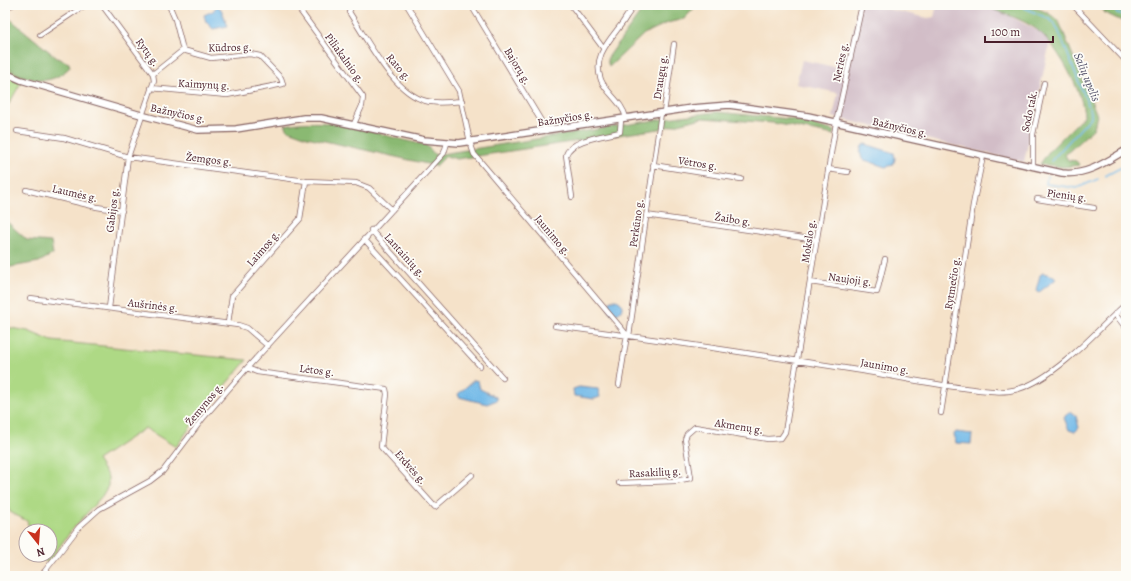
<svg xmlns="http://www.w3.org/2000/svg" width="1131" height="581" viewBox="0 0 1131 581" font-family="Alegreya,serif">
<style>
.industrial{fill:#d2bdc7}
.green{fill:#aed985;stroke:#7c7c58}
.forest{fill:#8ab972;stroke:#6a6c4e}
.water{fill:#6fb8e7;stroke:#5c6c89}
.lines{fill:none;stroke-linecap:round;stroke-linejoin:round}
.stream{stroke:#6fb8e7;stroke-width:1.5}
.minor-casing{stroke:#866362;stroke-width:6}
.major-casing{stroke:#866362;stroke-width:8}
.minor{stroke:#fff;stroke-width:4.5}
.major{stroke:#fff;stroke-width:5.5}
.labels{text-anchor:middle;stroke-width:3.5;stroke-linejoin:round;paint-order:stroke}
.street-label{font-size:11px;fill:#4a1f2b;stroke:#fdfcf7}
.water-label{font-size:12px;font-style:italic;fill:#57556d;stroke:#fdfcf7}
</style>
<rect width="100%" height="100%" fill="#fdfcf7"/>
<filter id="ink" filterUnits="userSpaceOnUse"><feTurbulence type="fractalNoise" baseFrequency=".025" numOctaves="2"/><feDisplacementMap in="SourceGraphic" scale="8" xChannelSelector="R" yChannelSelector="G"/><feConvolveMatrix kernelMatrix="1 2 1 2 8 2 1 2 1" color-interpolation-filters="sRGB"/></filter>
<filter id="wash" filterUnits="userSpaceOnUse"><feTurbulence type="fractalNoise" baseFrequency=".012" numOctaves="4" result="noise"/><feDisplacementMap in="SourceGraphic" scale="16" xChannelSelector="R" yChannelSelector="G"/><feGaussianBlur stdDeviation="0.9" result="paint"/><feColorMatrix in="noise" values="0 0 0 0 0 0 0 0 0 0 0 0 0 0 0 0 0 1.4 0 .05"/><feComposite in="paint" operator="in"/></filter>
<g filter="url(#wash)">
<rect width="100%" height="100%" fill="#f5e2c9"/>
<path class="industrial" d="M870,5l58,13 6,-1 3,-12h54l3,5 12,4 34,18 10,10 -26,120 -191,-45 5,-24 -42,-9 6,-24 42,9 15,-63z"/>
<path class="green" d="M5,66l19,11 -15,27 -4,2z
M5,327l23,4 24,10 195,19 -47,54 -24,33 -31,-19 -48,32 11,17v9l-6,10 -31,35 -23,31 -6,-2 -5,-5h13v-24h-20l-3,-10 -17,-9 -5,-10z"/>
<path class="forest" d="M648,5h49l-13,14 -17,4 -23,11 -35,33 -2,-8 33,-46z
M991,5c24,0 54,-2 69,19l37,91 -3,13 -29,27 3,5 8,1 4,4 -17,2 -23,-3 10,-14 34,-34c0,-22 -26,-68 -43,-83 -12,-11 -32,-18 -47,-23z
M1100,5h26v18l-21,-10z
M5,17l5,2 47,39 12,5 1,4c-22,22 -42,13 -65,-1z
M717,112l73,7 45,12 -1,4 -60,-12 -72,-5 -43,11 -202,30 -11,-3 -10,10 -129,-29 -19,-7 -3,-5c50,-10 93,11 141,20l9,10 246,-39z
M5,220l22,20 24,2 2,12 -14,8 -34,6z"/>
<path class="water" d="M217,6l4,3 7,17 -15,3 -7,-7 -2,-7 9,-4z
M865,144l29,9 1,6 -2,6 -8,2 -23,-8 -2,-7 2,-6z
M1043,273l11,3 2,3 -18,14 -2,-2 4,-16z
M608 307a7 7 0 1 1 14 0a7 7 0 1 1-14 0Z
M474,380l4,1 2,8 16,8 1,3 -10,4 -28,-7 -1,-3z
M579,387l19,2 2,8 -6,2 -20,-3 -1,-7z
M1072,412l4,4 3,12 -4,4 -6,-2 -5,-12 2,-3z
M956,432l16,2 -1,10 -15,-1 -2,-9z"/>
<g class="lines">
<path class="stream" d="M1023,5l2,3 26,12 7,10 33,82v5l-40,44
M1110,5l7,8 9,2
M1047,176l-1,8 31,4 21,-9
M1105,176l21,-11"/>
</g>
</g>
<g filter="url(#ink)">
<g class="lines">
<defs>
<path id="minor" d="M102,5l51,69 1,7 -26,76 -19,151
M296,5l67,92 -1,9 -8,18
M352,5l-3,7c18,27 44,81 77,89 12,3 24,1 36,0
M407,5l52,86 11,51 4,12 153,181 -8,50
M571,5l32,43
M626,5l3,5
M1073,5l53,56
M5,7l7,-2
M474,10l69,114 3,7
M40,35l45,-30
M153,74l30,-24
M151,88l76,7 56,-11 -2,-6 -21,-22 -10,-2 -39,4 -28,-8 -8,-31 -6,-14
M664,112l10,-68
M626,118c-4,-17 -19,-24 -25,-38 -9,-24 9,-40 22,-58 4,-6 7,-12 13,-17
M17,131l47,7 64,19 178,24 50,2 13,5 23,22
M653,165l88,14
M1033,167v-33l11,-51
M828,169l20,3
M26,190l71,17 25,4
M572,197l-6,-42c5,-16 39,-19 54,-23l1,-13
M1037,199l57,9
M646,215l171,25
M371,230l132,148
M364,239l116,127
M810,282l67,10 8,-33
M30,298l208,27 9,3 21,18
M1126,304l-11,10 11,14
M228,323l4,-27 68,-77 6,-38
M555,326c103,13 206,29 308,45 34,6 67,13 101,17 17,2 37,6 54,1 33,-9 73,-51 97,-75
M629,336l32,-223
M247,368l10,4 129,17 1,5 -6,53 54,60 37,-32
M941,413l32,-208 10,-49
M619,483l56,-2 16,-3 -6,-39 2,-5 8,-7 73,12 13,-1 4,-6 51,-309 26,-118
M41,576l38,-49 20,-18 51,-28 13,-10 41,-54 43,-49 197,-215 3,-10"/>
<path id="major" d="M5,73l16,7 120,35 57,15 38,-1 68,-11h17l103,22 35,3 233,-35 37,-3 79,11 254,57c24,3 44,-11 64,-23"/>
</defs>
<use href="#minor" class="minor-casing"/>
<use href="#major" class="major-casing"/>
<use href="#minor" class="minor"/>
<use href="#major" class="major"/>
</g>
</g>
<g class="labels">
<g class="street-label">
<text transform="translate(230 47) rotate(-1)" y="4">Kūdros g.</text>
<text transform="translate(148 52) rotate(54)" y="4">Rytų g.</text>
<text transform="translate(345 58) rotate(54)" y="4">Piliakalnio g.</text>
<text transform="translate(840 62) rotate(-78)" y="4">Neries g.</text>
<text transform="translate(518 66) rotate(59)" y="4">Bajorų g.</text>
<text transform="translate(399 67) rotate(50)" y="4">Rato g.</text>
<text transform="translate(660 77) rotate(-81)" y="4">Draugų g.</text>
<text transform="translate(204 84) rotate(3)" y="4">Kaimynų g.</text>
<text transform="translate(1029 111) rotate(-78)" y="4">Sodo tak.</text>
<text transform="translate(178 113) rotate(12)" y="4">Bažnyčios g.</text>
<text transform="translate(565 118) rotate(-9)" y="4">Bažnyčios g.</text>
<text transform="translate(900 127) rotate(13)" y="4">Bažnyčios g.</text>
<text transform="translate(209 159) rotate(7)" y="4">Žemgos g.</text>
<text transform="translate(698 163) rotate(9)" y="4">Vėtros g.</text>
<text transform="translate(75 193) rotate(13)" y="4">Laumės g.</text>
<text transform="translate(1067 195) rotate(8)" y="4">Pienių g.</text>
<text transform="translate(112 210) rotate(-83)" y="4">Gabijos g.</text>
<text transform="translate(733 219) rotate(9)" y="4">Žaibo g.</text>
<text transform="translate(636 223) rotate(-82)" y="4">Perkūno g.</text>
<text transform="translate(553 235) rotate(50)" y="4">Jaunimo g.</text>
<text transform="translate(808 241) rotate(-81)" y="4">Mokslo g.</text>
<text transform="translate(263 248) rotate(-49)" y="4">Laimos g.</text>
<text transform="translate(405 255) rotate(48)" y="4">Lantainių g.</text>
<text transform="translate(850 279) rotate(8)" y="4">Naujoji g.</text>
<text transform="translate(952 283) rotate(-81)" y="4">Rytmečio g.</text>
<text transform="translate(153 305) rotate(7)" y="4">Aušrinės g.</text>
<text transform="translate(885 366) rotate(10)" y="4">Jaunimo g.</text>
<text transform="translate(317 370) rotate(7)" y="4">Lėtos g.</text>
<text transform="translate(204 404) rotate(-50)" y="4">Žemynos g.</text>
<text transform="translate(739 426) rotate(9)" y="4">Akmenų g.</text>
<text transform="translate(411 467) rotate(48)" y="4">Erdvės g.</text>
<text transform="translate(655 472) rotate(-3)" y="4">Rasakilių g.</text>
</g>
<g class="water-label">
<text transform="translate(1087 77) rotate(68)" y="4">Salių upelis</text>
</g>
</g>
<rect width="1131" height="581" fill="none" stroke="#fdfcf7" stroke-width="20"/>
<g transform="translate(38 543) rotate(163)"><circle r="19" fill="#fdfcf7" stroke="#b5a4a5"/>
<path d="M0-3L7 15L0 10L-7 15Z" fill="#c8321e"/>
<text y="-6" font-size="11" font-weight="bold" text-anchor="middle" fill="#4a1f2b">N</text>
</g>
<path d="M985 36v6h68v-6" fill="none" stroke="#4a1f2b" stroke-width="2"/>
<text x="991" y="36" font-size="12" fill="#4a1f2b" stroke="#fdfcf7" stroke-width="3" paint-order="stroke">100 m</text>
</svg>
